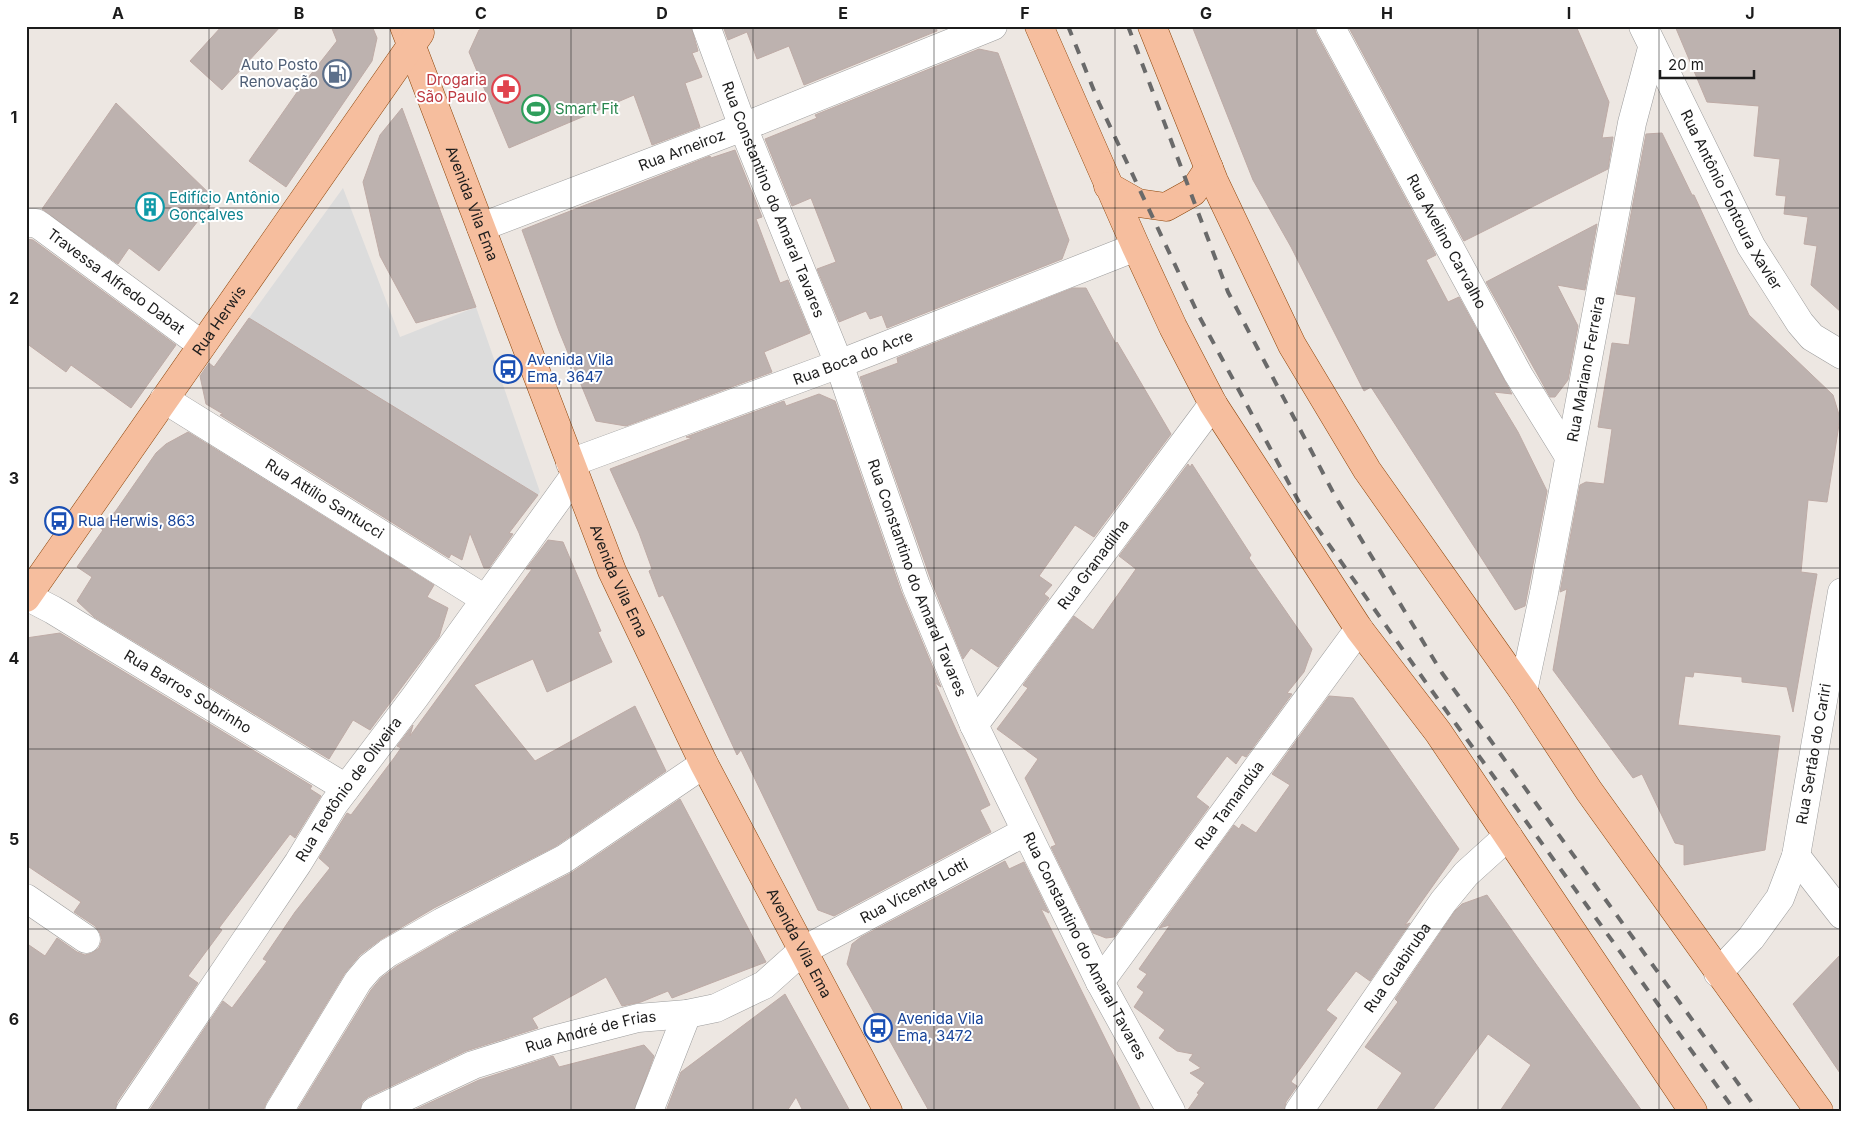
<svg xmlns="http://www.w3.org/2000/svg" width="1868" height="1137" viewBox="0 0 1868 1137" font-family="Inter,sans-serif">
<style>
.parking{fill:#dcdcdc}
.building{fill:#bdb2af;stroke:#beaba6}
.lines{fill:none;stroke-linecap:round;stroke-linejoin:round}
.minor-casing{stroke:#9d9d9d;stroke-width:29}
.major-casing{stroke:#8d4408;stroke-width:29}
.minor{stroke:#fff;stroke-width:28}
.major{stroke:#f6be9e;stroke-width:28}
.rail{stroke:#6a6a6a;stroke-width:4;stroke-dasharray:10 10;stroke-linecap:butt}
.grid{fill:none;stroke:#1c1c1c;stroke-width:1;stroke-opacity:0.55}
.labels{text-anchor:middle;stroke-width:4;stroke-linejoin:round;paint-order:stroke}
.service-label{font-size:15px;fill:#4e5e75;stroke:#fff;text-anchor:end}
.health-label{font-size:15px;fill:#be3a42;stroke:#fff;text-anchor:end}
.leisure-label{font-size:15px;fill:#27864d;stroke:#fff;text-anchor:start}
.street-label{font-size:15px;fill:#1c1c1c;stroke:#fff}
.culture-label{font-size:15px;fill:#0d838f;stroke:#fff;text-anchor:start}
.transit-label{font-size:15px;fill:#164399;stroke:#fff;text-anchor:start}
.neatline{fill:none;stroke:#1c1c1c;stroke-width:2}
.grid-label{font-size:16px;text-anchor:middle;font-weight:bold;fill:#1c1c1c}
</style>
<rect width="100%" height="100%" fill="#ede7e2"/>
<path class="parking" d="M343,188l57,149 76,-30 64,185 -2,3 -289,-177z"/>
<path class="building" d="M222,26h59l-59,64 -32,-29z
M331,26h41l5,12 -5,23 -86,126 -37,-26 51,-73 37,-47z
M489,26h202l7,25 -6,2 10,24 -17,6 15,44 -48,18 -18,-50 -125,53 -40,-96 10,-22z
M723,26h213l1,5 -133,54 -15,-39 -32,13 -10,-27 -19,8z
M1192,26h122l2,7 120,222 -10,5 22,42 11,-5 53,97 -18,-2 24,40 29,59 -22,115 -10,4 -144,-223 -7,4 -73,-144 -38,-67z
M1348,26h228l33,76 -7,36 11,-1 -5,32 -144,72z
M1675,26h167v287l-31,-28 6,-39 -13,-2 4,-27 -24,-3 2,-18 -10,-1 4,-36 -26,-3 5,-50 -52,-4z
M979,49l19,4 71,187 -7,19 -175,69 -5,-13 -12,4 -4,-8 -27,11 -22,-53 19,-7 -25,-64 -19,8 -27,-67 52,-21 -2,-3z
M116,103l99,96 -56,72 -30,-23 -11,16 -76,-55z
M402,108l74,199 -60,16 -36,-67 -17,-74 17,-47z
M1662,133l30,62h2l55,120 84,80 7,23 -13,84 -19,-2 -7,72 16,2 -24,138 -6,-25 -45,-5v-5l-48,-5 -1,5 -8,-1 -7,49 102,11 -15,114 -81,15v-20l-9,-2 -33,-69 -9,4 -80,-108 14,-81 -7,3 20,-107 6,-3 18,2 8,-55 -14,-2 14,-84 17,2 7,-48 -20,-3 30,-160z
M735,150l27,67 -6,2 24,64 8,-3 22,53 -46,19 8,20 -146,54 -30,-5 -37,-90 -37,-101 188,-74 1,2z
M1597,224l-12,66 -28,-5 21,41 -10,54 -13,17h-5l-64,-115z
M26,239l7,1 143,105 -45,63 -60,-43 -5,7 -40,-29z
M1073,288h13l30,56 1,-2 54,92 -77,103 -19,-12 -36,51 13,9 -8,9 5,4 -51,69 -27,-19 -8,11 -32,-79 -71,-203 38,-14 -1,-5z
M249,318l289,177 -29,38 4,1 -24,34h-5l-14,-35 -8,27 -11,-6 -2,4 -229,-143 3,-1 -17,-10 -6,-28 9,-13 5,4z
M819,394l16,7 66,190 40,96 -6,-4 55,122 -10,5 11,22 -157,84 -16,-6 -77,-160 -4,5 -74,-160 -4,2 -10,-26 3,-2 -13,-36 -29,-64 82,-31 -6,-1 98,-36 2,5z
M188,432l246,153 -7,12 21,11 -9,29 -69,93 -17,-10 -24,39 -235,-142 -17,-16 15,-24 -15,-10 26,-37 -5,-4 17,-14 41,-59 10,-9z
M1188,464l2,3 2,-3 59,91 -2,3 63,91 -8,23 -17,21 5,1 -46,63 -4,-2 -6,9 -9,-8 -31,41 13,10 -95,130 -8,1 -13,-5 -42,-86 5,-2 -31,-67 13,-19 -41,-30 31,-41 -5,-3 51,-69 19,14 43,-61 -17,-13z
M548,540l15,2 38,89 -3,1 14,30 -65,30 -14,-33 -59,26 61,76 100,-55 31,65 -110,75 -122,62 -54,32 -20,15 -15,18 -79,130 -3,8h-114l74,-110 9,7 35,-47 -4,-2 32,-47 35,-44 -11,-10 28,-45 4,2 43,-57 7,-10 -4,-2 16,-21 -3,11 122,-167h-6z
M60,633l252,153 -2,3 11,7 -26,42 -5,-4 -71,94 3,2 -34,46 10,7 -81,119 -2,9h-89v-168l19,13 12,-18 20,14 8,3 7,-2 7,-5 3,-8 -2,-7 -5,-7 -21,-14 7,-10 -55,-37v-227z
M1329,696l24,2 106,151 -54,76 5,-2 -40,58 -14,-10 -30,39 11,8 -45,62 -1,2 6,4 -11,16 -2,9h-97l12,-17 -2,-1 8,-10 -15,-10 11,-5 -12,-8 4,-6 -16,-3 -18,-13 6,-8 -31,-23 10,-15 -7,-5 10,-13 -8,-5 31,-44 -11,3 75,-103 5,4 3,-5 14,9 34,-48 -18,-11z
M680,799l86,163 -94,36 -4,-7 -27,11 -19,4 -16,-29 -74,41 6,10 -72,23 -98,46 -6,5 -2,9h-63l74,-121 10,-12 16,-12 52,-30 122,-63z
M1005,861l4,8 15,-7 25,51 -8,-4 100,202h-212l-82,-147 5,-20 9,-7z
M1487,895l51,72 104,144h-142l31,-46 -43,-31 -56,77h-56l26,-38 -37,-26 33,-45 -3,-3 60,-88 7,-7z
M1842,953v123l-49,-72z
M785,994l65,117h-47l-7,-14 -9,14h-121l15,-39z
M644,1045l10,11 -20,55h-222l67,-31 74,-24 6,11z"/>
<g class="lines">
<defs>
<g id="minor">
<path id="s1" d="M706,26l37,101 96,237 77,222 58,139 126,257 71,129"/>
<path id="s2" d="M1330,26l188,348 50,81"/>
<path id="s3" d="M1643,26l108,220 49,77 12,14 30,18"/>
<path id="s4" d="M26,223h10l6,4 160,118"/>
<path id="s5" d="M481,227l262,-100 250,-101"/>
<path id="s6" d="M164,399l321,200"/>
<path id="s7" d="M570,463l269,-99 297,-117"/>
<path id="s8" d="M26,596l27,14 293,178"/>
<path id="s9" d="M1523,691l21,-98 88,-470 20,-75"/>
<path id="s10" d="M974,725l239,-321"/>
<path d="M1796,856l46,59"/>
<path d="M26,898l60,41"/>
<path id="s11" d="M1718,973l33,-35 29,-40 16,-42 46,-264"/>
<path id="s12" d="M1100,982l259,-353"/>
<path id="s13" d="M130,1111l168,-248 36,-59 81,-107 160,-222"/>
<path d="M279,1111l79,-130 12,-14 18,-14 54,-31 122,-63 140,-95"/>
<path id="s14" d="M375,1111l98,-46 76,-24 89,-23 49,-4 29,-6 48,-23 38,-34 223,-119"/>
<path d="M649,1111l38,-97"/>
<path id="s15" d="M1299,1111l144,-209 23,-28 42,-38"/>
</g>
<g id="major">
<path id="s16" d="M404,26l208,545 92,193 184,347"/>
<path d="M1039,26l97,221 37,80 40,77 146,225 79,103 255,379"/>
<path d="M1152,26l62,155 78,164 75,125 156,221 66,100 230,320"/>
<path d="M1108,186l30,17 28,4 27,-15 16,-24"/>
<path id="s17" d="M26,598l394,-565"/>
</g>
</defs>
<use href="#minor" class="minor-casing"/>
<use href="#major" class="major-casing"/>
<use href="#minor" class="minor"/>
<use href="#major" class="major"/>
<path class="rail" d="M1068,26l31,77 100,213 100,186 128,182 308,427
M1128,26l100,266 107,204 107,177 316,438"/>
</g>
<path class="grid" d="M209,26v1085M390,26v1085M571,26v1085M753,26v1085M934,26v1085M1115,26v1085M1297,26v1085M1478,26v1085M1659,26v1085M26,208h1816M26,388h1816M26,568h1816M26,749h1816M26,929h1816"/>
<defs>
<symbol id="fuel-ring" viewBox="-11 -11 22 22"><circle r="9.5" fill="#fff" stroke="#5c6f8a" stroke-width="1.5"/><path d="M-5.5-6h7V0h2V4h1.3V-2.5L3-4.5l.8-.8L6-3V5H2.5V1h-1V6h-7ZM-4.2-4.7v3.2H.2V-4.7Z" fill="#5c6f8a"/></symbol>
<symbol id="pharmacy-ring" viewBox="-11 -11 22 22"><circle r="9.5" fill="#fff" stroke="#e0444e" stroke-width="1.5"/><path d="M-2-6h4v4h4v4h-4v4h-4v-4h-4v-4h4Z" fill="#e0444e"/></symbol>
<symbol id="stadium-ring" viewBox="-11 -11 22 22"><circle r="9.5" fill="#fff" stroke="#2e9e5b" stroke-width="1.5"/><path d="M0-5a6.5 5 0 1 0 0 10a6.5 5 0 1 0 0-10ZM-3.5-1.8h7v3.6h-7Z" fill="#2e9e5b"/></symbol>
<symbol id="building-ring" viewBox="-11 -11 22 22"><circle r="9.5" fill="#fff" stroke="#0f9aa8" stroke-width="1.5"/><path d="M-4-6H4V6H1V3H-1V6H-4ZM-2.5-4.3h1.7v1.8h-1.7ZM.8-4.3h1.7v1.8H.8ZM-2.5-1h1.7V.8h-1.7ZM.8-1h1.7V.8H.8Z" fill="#0f9aa8"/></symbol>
<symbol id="bus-ring" viewBox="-11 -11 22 22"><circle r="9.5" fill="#fff" stroke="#1a4fb4" stroke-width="1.5"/><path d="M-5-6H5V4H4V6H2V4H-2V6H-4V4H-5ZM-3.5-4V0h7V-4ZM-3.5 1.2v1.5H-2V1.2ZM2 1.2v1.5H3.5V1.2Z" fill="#1a4fb4"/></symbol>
</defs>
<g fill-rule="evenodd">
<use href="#fuel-ring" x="321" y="58" width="32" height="32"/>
<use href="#pharmacy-ring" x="490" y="73" width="32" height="32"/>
<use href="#stadium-ring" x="520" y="93" width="32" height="32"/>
<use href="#building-ring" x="134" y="191" width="32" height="32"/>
<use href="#bus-ring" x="492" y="353" width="32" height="32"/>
<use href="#bus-ring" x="43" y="505" width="32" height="32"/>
<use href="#bus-ring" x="862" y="1012" width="32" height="32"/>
</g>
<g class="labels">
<g class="service-label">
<text x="318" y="70">Auto Posto<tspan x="318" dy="17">Renovação</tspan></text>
</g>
<g class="health-label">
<text x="487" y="85">Drogaria<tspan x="487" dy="17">São Paulo</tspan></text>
</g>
<g class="leisure-label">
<text x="555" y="114">Smart Fit</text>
</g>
<g class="street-label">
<text dy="5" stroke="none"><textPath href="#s5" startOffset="215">Rua Arneiroz</textPath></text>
<text dy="5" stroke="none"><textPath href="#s3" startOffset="195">Rua Antônio Fontoura Xavier</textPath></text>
<text dy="5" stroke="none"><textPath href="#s1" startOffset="186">Rua Constantino do Amaral Tavares</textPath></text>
<text dy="5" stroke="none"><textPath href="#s16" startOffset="190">Avenida Vila Ema</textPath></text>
<text dy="5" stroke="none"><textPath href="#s2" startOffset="245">Rua Avelino Carvalho</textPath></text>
<text dy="5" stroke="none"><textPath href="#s4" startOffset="109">Travessa Alfredo Dabat</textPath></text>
<text dy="5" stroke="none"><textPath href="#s17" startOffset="338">Rua Herwis</textPath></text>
<text dy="5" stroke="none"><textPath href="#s7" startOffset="302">Rua Boca do Acre</textPath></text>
<text dy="5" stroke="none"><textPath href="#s9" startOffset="328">Rua Mariano Ferreira</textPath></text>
<text dy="5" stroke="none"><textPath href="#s6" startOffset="189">Rua Attílio Santucci</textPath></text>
<text dy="5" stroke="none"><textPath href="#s10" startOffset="200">Rua Granadilha</textPath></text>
<text dy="5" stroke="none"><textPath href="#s1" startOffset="591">Rua Constantino do Amaral Tavares</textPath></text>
<text dy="5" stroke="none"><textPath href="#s16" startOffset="595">Avenida Vila Ema</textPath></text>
<text dy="5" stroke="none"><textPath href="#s8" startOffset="188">Rua Barros Sobrinho</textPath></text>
<text dy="5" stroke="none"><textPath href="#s11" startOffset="246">Rua Sertão do Cariri</textPath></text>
<text dy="5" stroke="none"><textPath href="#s13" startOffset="389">Rua Teotônio de Oliveira</textPath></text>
<text dy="5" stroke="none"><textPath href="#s12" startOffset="219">Rua Tamandúa</textPath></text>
<text dy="5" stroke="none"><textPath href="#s14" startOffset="590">Rua Vicente Lotti</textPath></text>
<text dy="5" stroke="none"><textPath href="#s16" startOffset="1000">Avenida Vila Ema</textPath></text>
<text dy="5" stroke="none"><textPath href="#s1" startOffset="996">Rua Constantino do Amaral Tavares</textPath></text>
<text dy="5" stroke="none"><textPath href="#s15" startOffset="174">Rua Guabiruba</textPath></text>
<text dy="5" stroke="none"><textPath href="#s14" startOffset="231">Rua André de Frias</textPath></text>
</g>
<g class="culture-label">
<text x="169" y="203">Edifício Antônio<tspan x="169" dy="17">Gonçalves</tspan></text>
</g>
<g class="transit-label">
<text x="527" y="365">Avenida Vila<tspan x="527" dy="17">Ema, 3647</tspan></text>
<text x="78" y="526">Rua Herwis, 863</text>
<text x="897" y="1024">Avenida Vila<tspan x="897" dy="17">Ema, 3472</tspan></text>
</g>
</g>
<rect width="1868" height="1137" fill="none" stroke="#ffffff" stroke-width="55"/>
<path d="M1660 70v8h94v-8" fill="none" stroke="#1c1c1c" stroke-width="2.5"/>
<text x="1668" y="70" font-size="15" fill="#1c1c1c" stroke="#ffffff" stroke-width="4" paint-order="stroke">20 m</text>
<rect x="28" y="28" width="1812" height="1082" class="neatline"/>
<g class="grid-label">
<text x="118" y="19">A</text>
<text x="299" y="19">B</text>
<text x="481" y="19">C</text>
<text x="662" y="19">D</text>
<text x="843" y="19">E</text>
<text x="1025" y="19">F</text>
<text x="1206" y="19">G</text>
<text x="1387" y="19">H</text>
<text x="1569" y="19">I</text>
<text x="1750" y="19">J</text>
<text x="14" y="123">1</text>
<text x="14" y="304">2</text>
<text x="14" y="484">3</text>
<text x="14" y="664">4</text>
<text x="14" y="845">5</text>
<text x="14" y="1025">6</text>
</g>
</svg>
